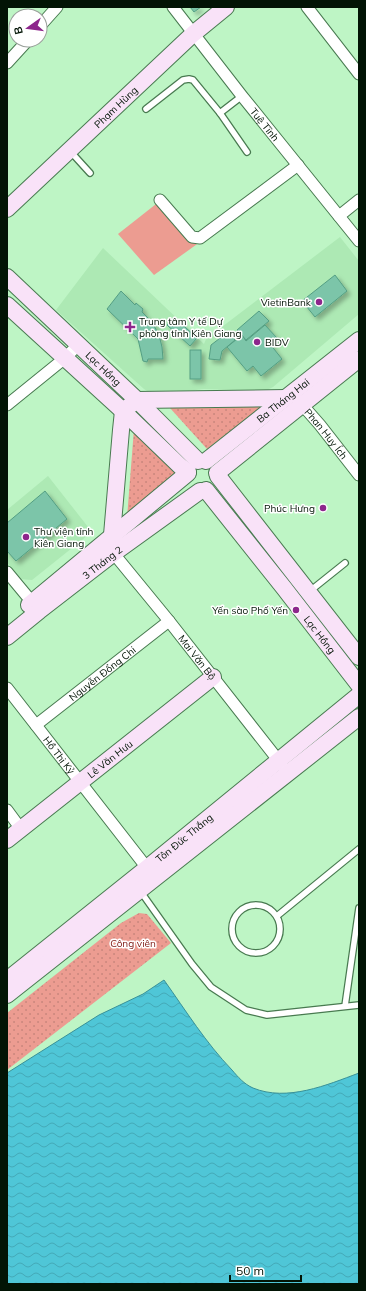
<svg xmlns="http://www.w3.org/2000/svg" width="366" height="1291" viewBox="0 0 366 1291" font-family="Mulish,sans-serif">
<defs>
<pattern id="grass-dots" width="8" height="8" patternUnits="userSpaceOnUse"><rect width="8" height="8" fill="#ec9c91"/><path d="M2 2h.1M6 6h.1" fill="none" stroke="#c9867c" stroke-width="1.8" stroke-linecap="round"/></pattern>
<pattern id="water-waves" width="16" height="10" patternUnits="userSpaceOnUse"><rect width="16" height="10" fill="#4fc6d7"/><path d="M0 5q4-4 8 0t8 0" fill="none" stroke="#43a9b7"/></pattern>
<filter id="shadow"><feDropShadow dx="3.5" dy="3.5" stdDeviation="2" flood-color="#0004"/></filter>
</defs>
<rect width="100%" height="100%" fill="#bef5c5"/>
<g fill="#ade9b4">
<path d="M340,237L359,261V314L273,387L265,391L204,389L153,395L144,389L56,310L103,248L204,344L206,339Z"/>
<path d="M48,476L92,532L32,580L20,579L7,562V510Z"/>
</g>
<g fill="url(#grass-dots)">
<path d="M267,403L207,449L170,408Z"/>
<path d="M134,429L181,474L127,518Z"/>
<path d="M139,913L147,914L171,943L7,1070V1013L121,923Z"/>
</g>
<path fill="#ec9c91" d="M165,197L200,242L154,275L118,234Z"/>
<path fill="url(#water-waves)" stroke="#389198" d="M164,980C186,1011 206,1043 232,1070C238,1077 244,1084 253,1088C287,1102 327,1085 359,1073V1284H7V1073L99,1015L143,994Z"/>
<g fill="#7bc5a9" stroke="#549e83" filter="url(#shadow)">
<path d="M190,7H201L194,12Z"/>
<path d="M335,275L347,291L315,317L302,301Z"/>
<path d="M121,291L135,305L136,303L143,309L142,312L152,322L159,335L162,347L163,359H148L147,362L143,361L138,339L107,309Z"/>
<path d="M259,311L269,321L246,340L237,330Z"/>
<path d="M174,317L197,338L190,346L167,325Z"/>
<path d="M265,325L277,338L270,344L282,359L261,376L253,366L247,371L227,347L242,335L246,341Z"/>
<path d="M228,332L235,340L222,351L220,360L209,359L211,345Z"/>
<rect x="190" y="350" width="11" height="29"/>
<path d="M45,491L67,519L16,561L7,551V523Z"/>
</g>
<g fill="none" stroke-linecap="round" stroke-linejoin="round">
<defs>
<g id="lane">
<path d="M146,109L183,80L189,79L193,80L220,113L247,152"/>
<path d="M220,113L242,96"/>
<path d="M70,151L90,173"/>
<path d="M310,591L345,563"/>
<path d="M141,892L192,964L211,987L246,1010L267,1015L359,1005"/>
<circle cx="256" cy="929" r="24"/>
<path d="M277,916L359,849"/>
<path d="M345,1006L359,908"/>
</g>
<g id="street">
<path id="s1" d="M173,7L242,96L359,241"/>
<path d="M307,7L359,74"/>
<path d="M40,26L57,7"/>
<path d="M7,63L28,40"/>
<path d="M160,200L192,237L200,238L298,165"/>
<path d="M339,216L359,200"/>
<path id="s2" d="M298,400L320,425L359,475"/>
<path d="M7,405L65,358L78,345"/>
<path id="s3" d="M110,549L169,621L282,765"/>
<path d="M7,572L36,607"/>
<path id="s4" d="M7,688L151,873"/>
<path id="s5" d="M36,725L169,621"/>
<path d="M7,810L21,829"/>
</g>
<g id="secondary">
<path id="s6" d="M7,209L193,34L226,7"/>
<path id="s7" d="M7,277L137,400L198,461"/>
<path d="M7,305L123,411L180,466L188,472"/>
<path id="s8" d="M206,461L359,340"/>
<path d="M217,473L359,359"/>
<path d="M218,476L359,657"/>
<path id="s9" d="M206,490L284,588L359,685"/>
<path d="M112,535L121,430L123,411L137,400L286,398"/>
<path d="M29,605L188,473"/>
<path id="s10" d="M7,637L39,611L114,553L200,491"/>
<path id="s11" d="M7,840L213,677"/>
<path id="s12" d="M7,980L147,868L359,695"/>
<path d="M7,995L359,717"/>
</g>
</defs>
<use href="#lane" stroke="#487a50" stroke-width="8"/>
<use href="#street" stroke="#487a50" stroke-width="13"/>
<use href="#secondary" stroke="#487a50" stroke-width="18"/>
<use href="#lane" stroke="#fff" stroke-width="5.5"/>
<use href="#street" stroke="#fff" stroke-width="11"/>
<use href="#secondary" stroke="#f9e2f8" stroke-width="16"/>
</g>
<g fill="#8d268c" stroke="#fff" stroke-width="1.5">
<circle cx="319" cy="302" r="4"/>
<path d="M128 321h4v4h4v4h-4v4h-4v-4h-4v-4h4z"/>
<circle cx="257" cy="342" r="4"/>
<circle cx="323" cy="508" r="4"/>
<circle cx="26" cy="537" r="4"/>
<circle cx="296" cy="610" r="4"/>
</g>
<g text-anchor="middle" stroke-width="3" stroke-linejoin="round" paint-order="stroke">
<g font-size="10" fill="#021405" stroke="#fff">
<text dy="4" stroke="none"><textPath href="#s6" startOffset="149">Phạm Hùng</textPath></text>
<text dy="4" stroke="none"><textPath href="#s1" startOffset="149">Tuệ Tĩnh</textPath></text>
<text dy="4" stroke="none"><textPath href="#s7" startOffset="133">Lạc Hồng</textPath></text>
<text dy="4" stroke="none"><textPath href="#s8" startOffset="98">Ba Tháng Hai</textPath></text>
<text dy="4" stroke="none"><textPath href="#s2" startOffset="44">Phan Huy Ích</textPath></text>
<text dy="4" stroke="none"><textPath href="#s10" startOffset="121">3 Tháng 2</textPath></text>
<text dy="4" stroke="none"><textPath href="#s9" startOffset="184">Lạc Hồng</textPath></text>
<text dy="4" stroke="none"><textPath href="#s3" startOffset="139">Mai Văn Bộ</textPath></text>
<text dy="4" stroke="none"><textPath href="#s5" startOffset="84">Nguyễn Đổng Chi</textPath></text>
<text dy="4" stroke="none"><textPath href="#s4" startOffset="85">Hồ Thị Kỷ</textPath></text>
<text dy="4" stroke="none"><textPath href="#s11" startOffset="131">Lê Văn Hưu</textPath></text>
<text dy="4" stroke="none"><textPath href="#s12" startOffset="227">Tôn Đức Thắng</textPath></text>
</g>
<g font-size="10" fill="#021405" stroke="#fff" text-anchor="end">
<text x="311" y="306">VietinBank</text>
<text x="139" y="325" text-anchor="start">Trung tâm Y tế Dự<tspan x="139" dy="12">phòng tỉnh Kiên Giang</tspan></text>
<text x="265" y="346" text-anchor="start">BIDV</text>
<text x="315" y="512">Phúc Hưng</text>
<text x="34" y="535" text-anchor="start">Thư viện tỉnh<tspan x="34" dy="12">Kiên Giang</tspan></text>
<text x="288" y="614">Yến sào Phố Yến</text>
</g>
<g font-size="10" fill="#7d1712" stroke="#fff">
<text x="133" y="947">Công viên</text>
</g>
</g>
<rect width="366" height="1291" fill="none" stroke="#021405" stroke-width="16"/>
<g transform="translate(28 28) rotate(256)"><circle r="19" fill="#ffffff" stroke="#9aa19b"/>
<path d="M0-3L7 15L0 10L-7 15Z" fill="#8d268c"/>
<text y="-6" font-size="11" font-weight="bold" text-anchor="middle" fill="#021405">B</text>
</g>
<path d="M230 1275v6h71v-6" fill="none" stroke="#021405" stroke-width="2"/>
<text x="236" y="1275" font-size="12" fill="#021405" stroke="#ffffff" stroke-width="3" paint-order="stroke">50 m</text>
</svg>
